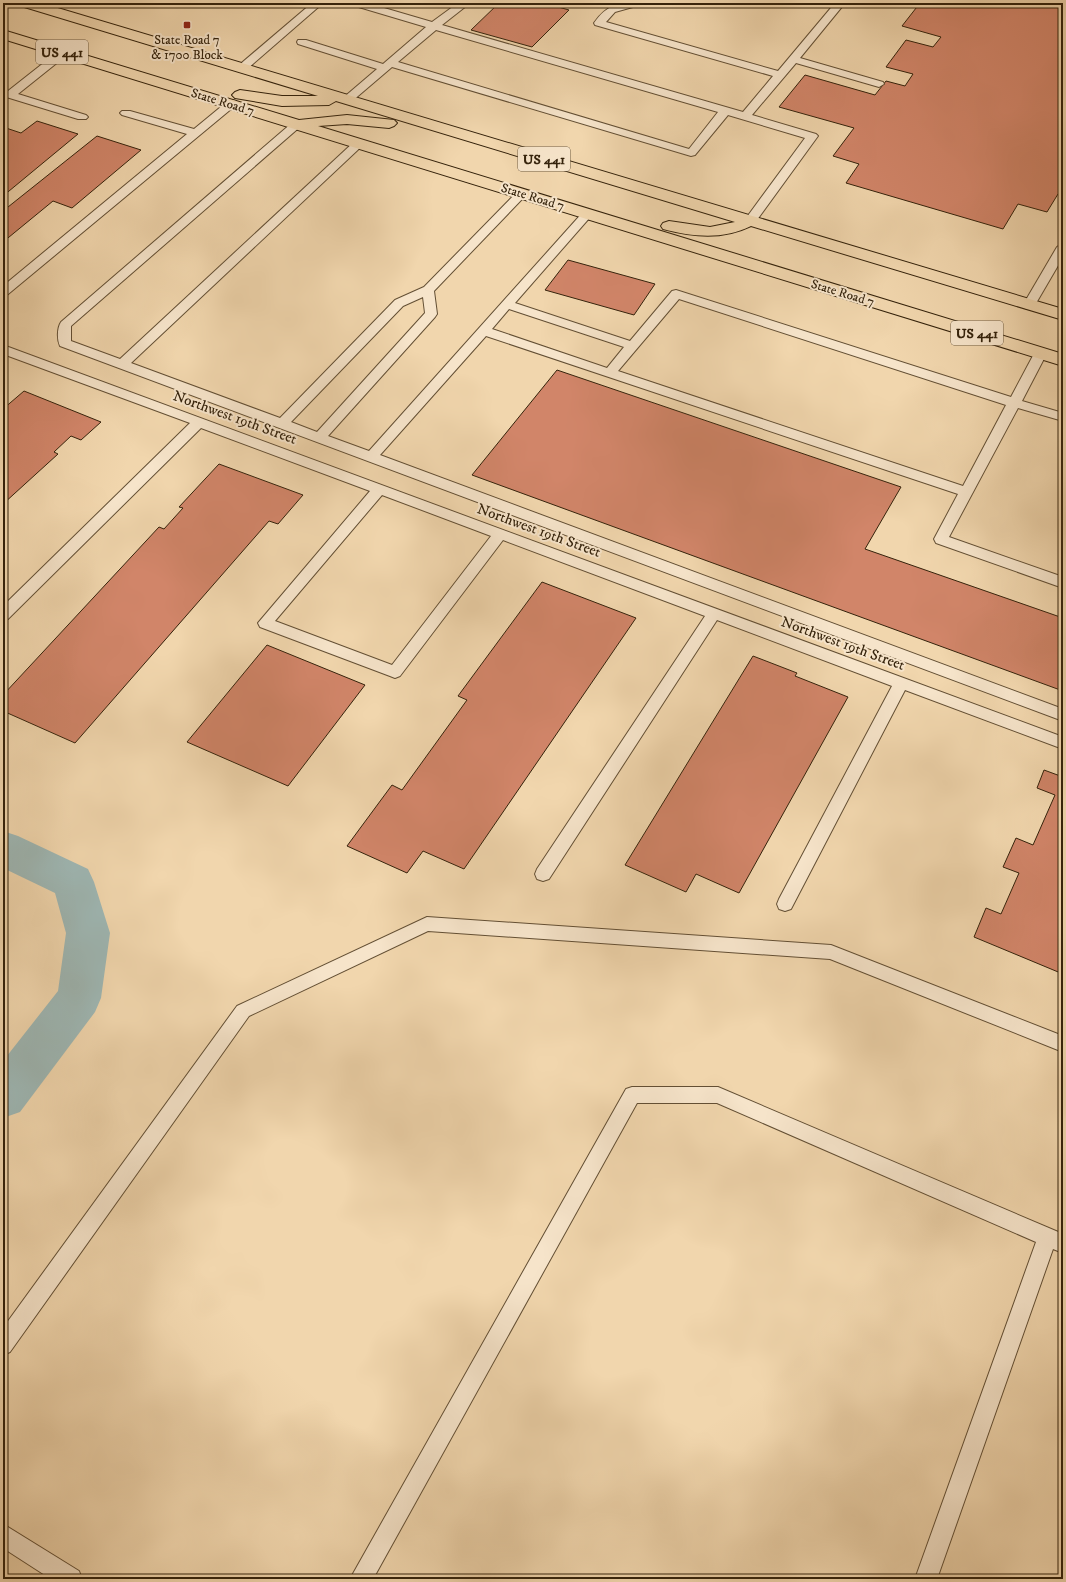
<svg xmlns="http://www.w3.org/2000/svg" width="1066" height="1582" viewBox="0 0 1066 1582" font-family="'IM FELL DW Pica',serif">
<rect width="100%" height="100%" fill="#f1d6ad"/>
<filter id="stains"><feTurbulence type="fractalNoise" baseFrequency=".005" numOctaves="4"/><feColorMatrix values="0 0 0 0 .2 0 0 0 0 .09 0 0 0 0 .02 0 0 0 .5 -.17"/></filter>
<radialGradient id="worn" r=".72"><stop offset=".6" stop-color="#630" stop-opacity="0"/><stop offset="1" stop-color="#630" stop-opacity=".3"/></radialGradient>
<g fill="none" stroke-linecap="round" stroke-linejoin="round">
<path fill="#9eb7b4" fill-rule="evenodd" d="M3,831L18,836L88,869L94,882L110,933L101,998L95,1012L20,1112L3,1118V1061L58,991L66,933L55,893L3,868Z"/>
</g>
<g fill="#d18569" stroke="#34220b">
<path d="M499,3H544L569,10L532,47L471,30Z"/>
<path d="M920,3H945L962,7L966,3H1063V195L1058,194L1047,212L1018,204L1003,229L846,183L859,164L833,156L854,128L779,107L805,75L875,95L886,81L905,86L913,74L886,67L906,40L933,47L941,37L902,26Z"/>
<path d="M37,121L78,134L3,196V127L21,133Z"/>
<path d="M97,136L141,150L72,208L53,201L3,242V211Z"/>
<path d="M568,260L655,284L634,315L545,290Z"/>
<path d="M557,370L901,487L865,549L1063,618V691L472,475Z"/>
<path d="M24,391L101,422L81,440L71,436L54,452L58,454L3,504V409Z"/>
<path d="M219,464L303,495L278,524L269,521L75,743L3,711V695L159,527L164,529L183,508L179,507Z"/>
<path d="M542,582L636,618L464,869L423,851L407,873L347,846L392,785L402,790L467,700L458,696Z"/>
<path d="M267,645L365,685L288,786L187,742Z"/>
<path d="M753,656L797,673L795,676L848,697L739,893L696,874L686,892L625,865Z"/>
<path d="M1044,770L1063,777V974L974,937L986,908L1001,914L1019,873L1003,867L1016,838L1033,845L1055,795L1037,788Z"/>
</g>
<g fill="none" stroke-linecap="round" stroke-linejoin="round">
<defs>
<g id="service">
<path d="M52,3H64L53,12H45L44,10Z"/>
<path d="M312,3H323L246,70H238L237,68L238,66Z"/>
<path d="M351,3H367L432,22L458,3H470L442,25L743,112L773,76L595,25L594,23C607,4 619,3 641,3L640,5L615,12L606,22L778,71L835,3H845L800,58L883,82L884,84L879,87L796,63L752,115L816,134L818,136L754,224L750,225L744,221L805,138L728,115L695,155L691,156L392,67L351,102H343L342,100L343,98L377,69L298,44L297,42L298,40H306L383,64L426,27L352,5ZM436,30L718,112L689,149L398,62Z"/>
<path d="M64,49L68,50L69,52L68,54L18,94L86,115L88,117L86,119H78L3,96V90L8,91L60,50Z"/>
<path d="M232,100L236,101L237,103L236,105L7,295L3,296V286L187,134L122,115L120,113L122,111H130L194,129L228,101Z"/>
<path d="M297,121L301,122L303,124L301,126L71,326V341L120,359L355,141L359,140L365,143L363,145L131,363L280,418L395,300L424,287L518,191H526L528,193L526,195L434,291L437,314L435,317L328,436L369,451L584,211H592L594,213L592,215L515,303L630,341L672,291L676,290L1011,397L1036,350H1046L1047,353L1022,401L1063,413V421L1018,408L949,537L1063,577V588L936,543L934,539L958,494L486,336L380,455L1063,709V721L60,346C57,340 57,328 61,322L293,122ZM423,297L425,313L317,432L291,422L403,306ZM679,299L1006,405L963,486L618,371ZM509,309L624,347L607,368L492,329Z"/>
<path d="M1063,243V257L1035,305L1029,309L1025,308L1023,305L1057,247Z"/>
<path d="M3,345L1063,737V749L905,690L791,909L785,911L779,909L777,904L779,899L892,686L717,620L549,879L543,881L537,879L535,874L537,869L705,616L503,540L400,676L395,678L390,676L260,627L258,623L370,491L201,428L8,619L3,620V606L190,423L3,354ZM382,495L491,536L392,665L275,621Z"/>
<path d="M427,917L831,945L1063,1036V1052L830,959L428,931L249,1016L10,1352L3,1355V1328L237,1006Z"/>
<path d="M632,1087H718L1063,1234V1253L1053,1249L937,1579H915L1036,1242L717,1103H637L373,1579H350L626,1089Z"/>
<path d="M3,1524L79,1571L82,1579H51L3,1548Z"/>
</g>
<g id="primary">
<path d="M19,3H41L1063,309V320L751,226C722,240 694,237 663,229L661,226L663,223L669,221L710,227L735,222L336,101L329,105L282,106L235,98L232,95L235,92L240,90L282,96H318L21,6Z"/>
<path d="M3,30L299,120L347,115L394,120L397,123L394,126L389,128L347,124L318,126L1063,354V366L3,39Z"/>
</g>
</defs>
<use href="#service" stroke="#634f34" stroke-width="2"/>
<use href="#primary" stroke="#34220b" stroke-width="2"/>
<use href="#service" fill="#f6e4ca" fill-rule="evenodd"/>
<use href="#primary" fill="#f1d6ad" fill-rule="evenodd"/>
</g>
<rect fill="#8f2418" stroke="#f6e4ca" stroke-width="1.5" x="183" y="21" width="8" height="8" rx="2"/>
<g text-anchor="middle" stroke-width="4" stroke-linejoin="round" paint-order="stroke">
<g font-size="13" fill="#34220b" stroke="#f6e4ca">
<text x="187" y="44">State Road 7<tspan x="187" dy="15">&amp; 1700 Block</tspan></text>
</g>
<g font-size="13" fill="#34220b" stroke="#f6e4ca">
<text transform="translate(223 101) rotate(17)" y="5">State Road 7</text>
<text transform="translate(533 196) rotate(17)" y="5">State Road 7</text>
<text transform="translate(843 292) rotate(17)" y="5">State Road 7</text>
</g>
<g fill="#f6e4ca" stroke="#6e5c44" stroke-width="1">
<rect x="36" y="40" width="52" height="24" rx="3"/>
<rect x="518" y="147" width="52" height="24" rx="3"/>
<rect x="951" y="321" width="52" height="24" rx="3"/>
</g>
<g font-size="14" font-weight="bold" fill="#34220b">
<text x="62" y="57">US 441</text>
<text x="544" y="164">US 441</text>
<text x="977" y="338">US 441</text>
</g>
<g font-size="15" fill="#34220b" stroke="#f6e4ca">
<text transform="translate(235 417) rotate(20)" y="5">Northwest 19th Street</text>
<text transform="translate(539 530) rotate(20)" y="5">Northwest 19th Street</text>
<text transform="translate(843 643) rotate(20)" y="5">Northwest 19th Street</text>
</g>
</g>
<rect width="1066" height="1582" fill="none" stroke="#f1d6ad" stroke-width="16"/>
<rect x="4" y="4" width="1058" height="1574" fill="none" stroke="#34220b" stroke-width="2"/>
<rect x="8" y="8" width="1050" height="1566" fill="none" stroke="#34220b"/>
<rect width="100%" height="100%" filter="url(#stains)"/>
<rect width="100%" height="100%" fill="url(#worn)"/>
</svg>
